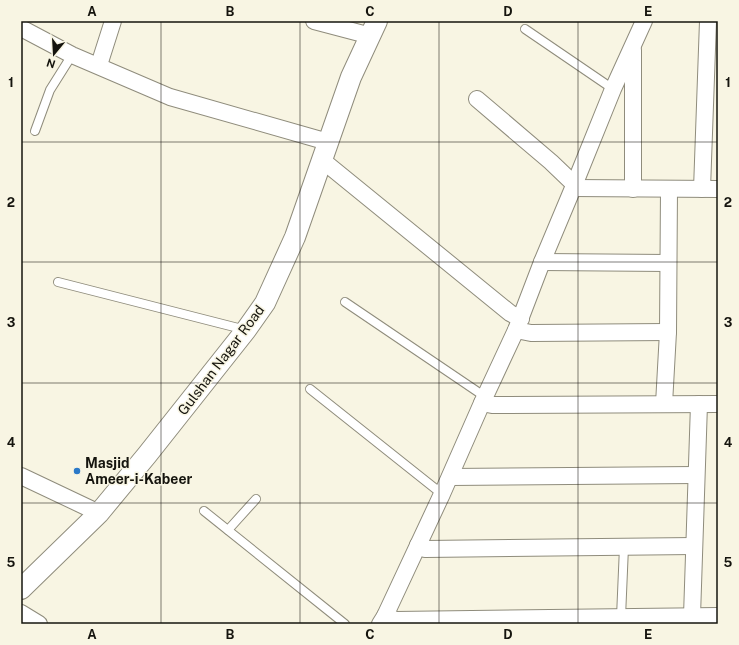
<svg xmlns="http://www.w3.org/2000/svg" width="739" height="645" viewBox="0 0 739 645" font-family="'Public Sans',sans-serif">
<rect width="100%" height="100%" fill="#f8f5e3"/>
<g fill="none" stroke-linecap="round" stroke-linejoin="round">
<defs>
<g id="service">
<path d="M525,29L613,89"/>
<path d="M35,131L50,90L72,55"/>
<path d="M58,282L246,330"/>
<path d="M345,302L478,392L485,396"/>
<path d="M310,389L442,494"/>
<path d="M204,511L345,624"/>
<path d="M228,530L256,499"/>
<path d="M621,617L624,547"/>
</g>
<g id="minor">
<path d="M314,21L371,36"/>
<path d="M21,28L72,55L170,97L328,142"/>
<path d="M99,65L113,21"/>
<path d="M477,99L551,162L575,185"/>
<path d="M322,160L510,313L521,319"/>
<path d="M573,188L718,189"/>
<path d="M633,189V50"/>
<path d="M702,189L708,21"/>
<path d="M542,262L668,263"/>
<path d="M516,330L531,333L668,332"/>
<path d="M482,403L492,405L718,404"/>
<path d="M664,404L668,332L669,189"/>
<path d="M21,476L99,513"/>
<path d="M450,477L696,475"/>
<path d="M418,545L425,549L694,546"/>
<path d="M21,613L39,624"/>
<path d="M385,616L396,620L718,616"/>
<path d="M692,616L699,404"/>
<path d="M380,624L385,616L442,494L482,403L516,330L542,262L573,188L613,89L644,21"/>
</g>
<path id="tertiary" d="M21,589L99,513L147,455L246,330L265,303L295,237L351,77L377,21"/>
</defs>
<use href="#service" stroke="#8f8c7c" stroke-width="10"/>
<use href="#minor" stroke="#8f8c7c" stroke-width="18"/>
<use href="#tertiary" stroke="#8f8c7c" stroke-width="22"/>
<use href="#service" stroke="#fff" stroke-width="8"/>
<use href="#minor" stroke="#fff" stroke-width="16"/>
<use href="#tertiary" stroke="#fff" stroke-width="20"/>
</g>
<path fill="none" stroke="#15140e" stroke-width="1" stroke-opacity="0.55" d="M161,21V624M300,21V624M439,21V624M578,21V624M21,142H718M21,262H718M21,383H718M21,503H718"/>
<circle fill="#2b79c8" stroke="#f8f5e3" stroke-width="1.5" cx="77" cy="471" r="4"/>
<g text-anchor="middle" stroke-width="3" stroke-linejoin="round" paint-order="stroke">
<g font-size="14" fill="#15140e" stroke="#f8f5e3">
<text transform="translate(221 360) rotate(-53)" y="5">Gulshan Nagar Road</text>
</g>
<g font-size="14" font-weight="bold" fill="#15140e" stroke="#f8f5e3" text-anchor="start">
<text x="85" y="468">Masjid<tspan x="85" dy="16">Ameer-i-Kabeer</tspan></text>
</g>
</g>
<rect width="739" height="645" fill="none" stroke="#f8f5e3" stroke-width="44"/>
<g transform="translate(54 54) rotate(198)" stroke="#f8f5e3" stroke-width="3" paint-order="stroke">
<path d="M0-3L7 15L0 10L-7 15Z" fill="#15140e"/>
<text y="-6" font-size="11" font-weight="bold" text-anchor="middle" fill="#15140e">N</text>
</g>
<rect x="22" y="22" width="695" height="601" fill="none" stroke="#15140e" stroke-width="1.5"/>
<g font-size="13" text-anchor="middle" font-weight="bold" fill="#15140e">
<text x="92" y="16">A</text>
<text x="230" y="16">B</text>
<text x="370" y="16">C</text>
<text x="508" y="16">D</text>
<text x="648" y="16">E</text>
<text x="11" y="87">1</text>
<text x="728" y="87">1</text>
<text x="11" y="207">2</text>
<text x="728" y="207">2</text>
<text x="11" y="327">3</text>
<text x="728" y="327">3</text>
<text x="11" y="447">4</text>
<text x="728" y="447">4</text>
<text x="11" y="567">5</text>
<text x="728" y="567">5</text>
<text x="92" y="639">A</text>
<text x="230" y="639">B</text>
<text x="370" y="639">C</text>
<text x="508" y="639">D</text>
<text x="648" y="639">E</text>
</g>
</svg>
